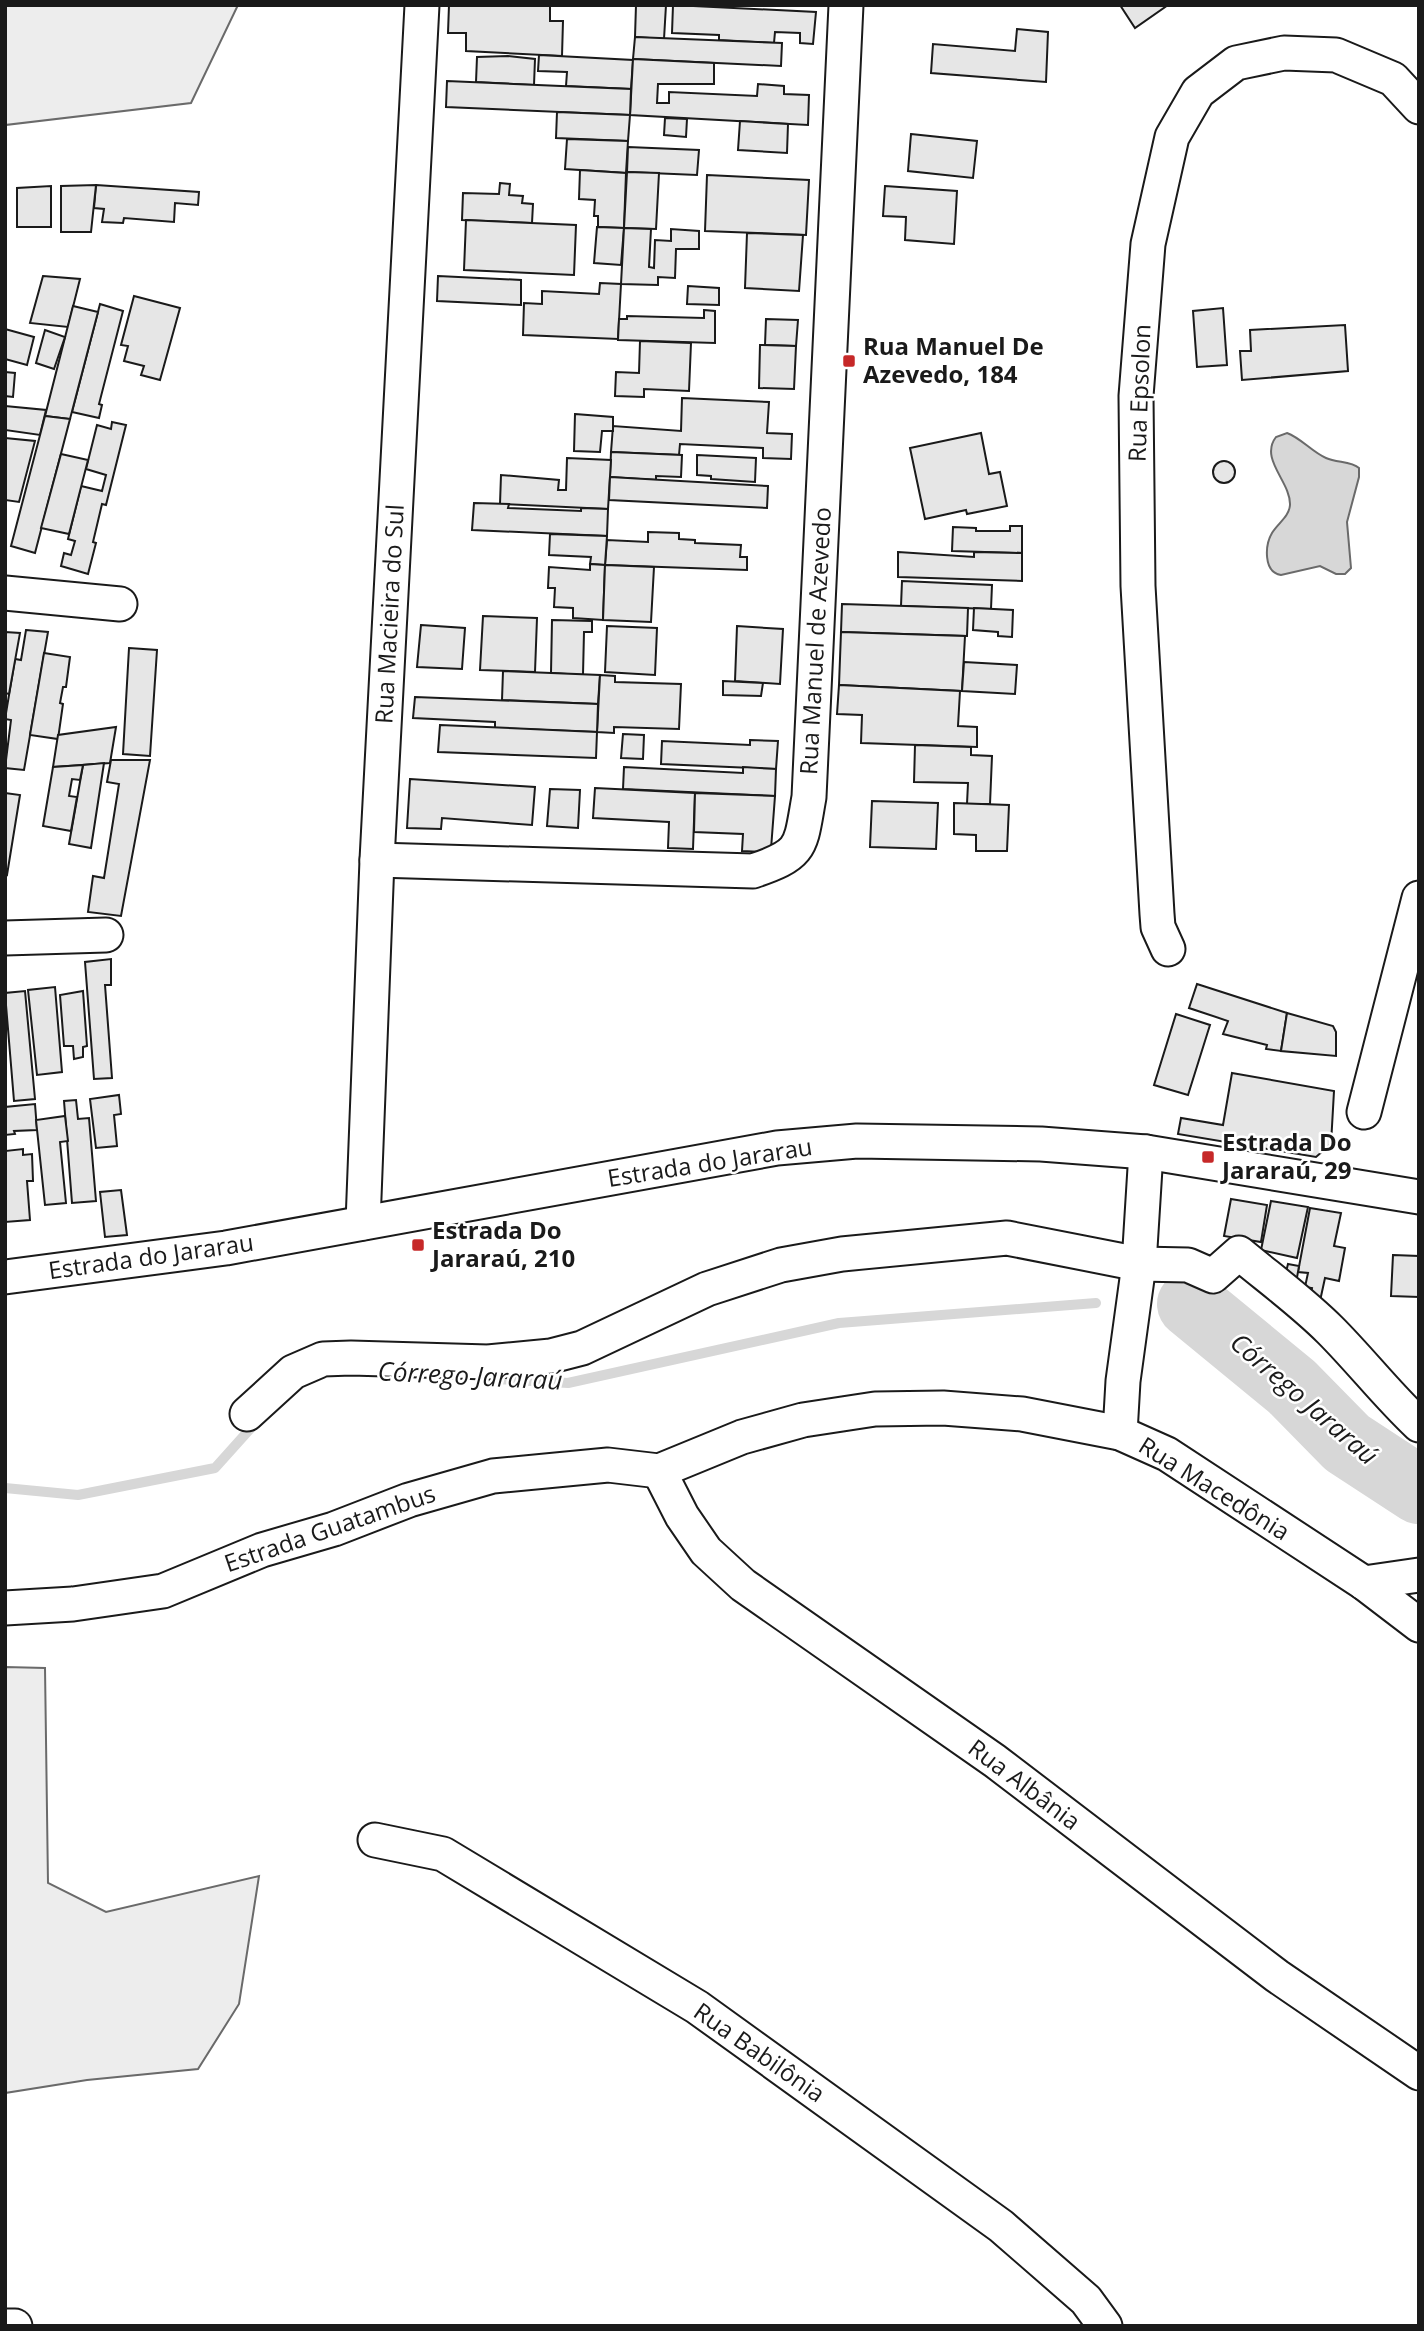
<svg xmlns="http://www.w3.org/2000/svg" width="1424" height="2331" viewBox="0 0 1424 2331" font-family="'Open Sans',sans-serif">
<rect width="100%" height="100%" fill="#fff"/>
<g fill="#ededed" stroke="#6a6a6a" stroke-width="2">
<path d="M5,5H238L191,103L5,125Z"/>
<path d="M5,1667L45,1668L48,1883L106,1912L259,1876L239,2004L198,2069L87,2080L5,2093Z"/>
</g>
<path fill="#d7d7d7" stroke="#6a6a6a" stroke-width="2" d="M1287,433C1301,438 1312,452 1326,458C1337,463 1351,461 1359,468V477L1347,522L1351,568L1345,574H1336L1320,566L1281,575C1263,572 1265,545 1272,533C1278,523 1289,517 1290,505C1291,482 1259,459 1276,437Z"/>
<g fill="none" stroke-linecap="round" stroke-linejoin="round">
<g stroke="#d7d7d7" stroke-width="10">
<path d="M479,1378L568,1383L839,1323L1096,1303"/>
<path d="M5,1488L78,1495L215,1468L258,1420"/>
</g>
<path stroke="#d7d7d7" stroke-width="68" d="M1191,1304L1292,1387L1347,1443L1419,1490"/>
</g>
<g fill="#e6e6e6" stroke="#1a1a1a" stroke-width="2">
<path d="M449,5H550V21H563L562,56L466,51V33H448Z"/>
<path d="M636,5H666L664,39L635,37Z"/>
<path d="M673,5L816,12L813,44L800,43V33L775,32L774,43L719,40V35L672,33Z"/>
<path d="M1120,5H1168L1135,28Z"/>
<path d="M1017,29L1048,32L1046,82L931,73L933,44L1015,51Z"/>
<path d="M635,37L782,43L781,66L633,59Z"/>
<path d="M539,55L633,60L631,89L566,86L567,72L538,71Z"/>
<path d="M508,56L535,59L534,85L476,82L477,57Z"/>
<path d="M633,59L714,63V84H658L657,103H669V92L757,96L758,84L784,86V94L809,95L808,125L630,115Z"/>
<path d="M447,81L631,89L630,115L446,107Z"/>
<path d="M557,112L630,115L628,141L556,138Z"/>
<path d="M665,118L687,119L686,137L664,135Z"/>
<path d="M740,121L788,124L787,153L738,150Z"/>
<path d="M911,134L977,141L973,178L908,171Z"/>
<path d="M567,139L628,141L626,173L565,169Z"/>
<path d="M628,147L699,150L697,175L627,172Z"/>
<path d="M580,170L626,173L624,228L598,227V216H594L595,200L579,199Z"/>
<path d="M627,172L659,173L656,229L624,228Z"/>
<path d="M707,175L809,180L806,235L705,231Z"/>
<path d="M500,183L510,184L509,195L523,196L522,203L533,204L532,223L462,220L463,193L499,194Z"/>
<path d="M96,185L199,192L198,205L175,203L174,222L124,218L123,223L102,222L104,209L94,208Z"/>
<path d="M96,185L91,232H61V186Z"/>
<path d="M51,186V227H17V188Z"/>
<path d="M885,186L957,191L954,244L905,240L906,217L883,216Z"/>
<path d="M466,220L576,225L574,275L464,270Z"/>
<path d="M597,227L624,228L621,265L594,263Z"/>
<path d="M624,228L651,229L649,267L654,268L655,240L671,241V229L699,231V249H676L675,278L658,277V285L621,284Z"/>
<path d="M747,233L803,235L799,291L745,288Z"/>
<path d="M43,276L80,279L68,327L30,323Z"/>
<path d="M438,276L521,280V305L437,301Z"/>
<path d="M600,283L621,284L618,339L523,335L524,303L542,304V291L599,294Z"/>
<path d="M688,286L719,288V305L687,304Z"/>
<path d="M134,296L180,308L160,380L141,375L144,366L124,361L128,346L121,345Z"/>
<path d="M100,304L123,311L99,404L102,405L99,418L72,412Z"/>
<path d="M73,306L98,312L70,419L45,416Z"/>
<path d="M1223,308L1227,365L1197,367L1193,311Z"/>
<path d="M704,310L715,311V343L618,340L619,319H627V316L704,318Z"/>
<path d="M766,319L798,320L796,346L765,345Z"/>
<path d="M1345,325L1348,371L1242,380L1240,351H1251L1250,330Z"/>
<path d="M5,329L34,337L27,365L5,359Z"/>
<path d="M45,330L65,337L54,369L36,363Z"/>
<path d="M640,341L691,343L689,391L644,389V397L615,396L616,372L639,373Z"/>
<path d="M760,345L796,346L794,389L759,388Z"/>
<path d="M5,372L15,373L13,397L5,396Z"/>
<path d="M682,398L769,402L767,433L792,434L791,459L763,458V448L680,444L679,455L611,452L613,426L681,431Z"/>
<path d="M5,406L46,410L40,435L5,430Z"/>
<path d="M575,414L613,417V431H602L600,452L574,451Z"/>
<path d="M45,416L70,419L35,553L11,546Z"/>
<path d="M112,422L126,425L106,505L102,504L93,542L96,543L88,574L61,566L64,553L71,555L75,541L68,539L81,486L102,491L106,475L86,469L97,425L111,429Z"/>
<path d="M981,433L989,474L1000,472L1007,506L967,514L966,510L925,519L910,448Z"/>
<path d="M5,438L35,441L19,502L5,500Z"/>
<path d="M611,452L682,455L681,477L656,476V480L610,477Z"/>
<path d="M61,454L88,460L69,534L41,528Z"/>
<path d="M697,455L756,458L755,482L711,479V476L697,475Z"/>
<path d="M567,458L611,460L608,509L500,504L501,475L559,480L558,490H566Z"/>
<circle cx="1224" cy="472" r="11"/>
<path d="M610,477L768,486L767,508L609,500Z"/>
<path d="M474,503L509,504L508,508L581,511V508L608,509L607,536L472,530Z"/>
<path d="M1010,526H1022V553L952,551L953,527L976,528V531H1010Z"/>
<path d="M648,532L679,533V539L695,540V543L741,545L740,557H747V570L605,565L607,540L648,542Z"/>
<path d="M550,534L607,536L605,565L590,564L591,557L549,555Z"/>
<path d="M898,552L974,557V552L1022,553V581L898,577Z"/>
<path d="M590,564L605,565L603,620L573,618V608L554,607L555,588H548L549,567L590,570Z"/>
<path d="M605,565L654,567L651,622L603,620Z"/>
<path d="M902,581L992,585L991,609L901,606Z"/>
<path d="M842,604L968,608L967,636L841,632Z"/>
<path d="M974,608L1013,610L1012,637L998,636V632L973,630Z"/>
<path d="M483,616L537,618L535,672L480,670Z"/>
<path d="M552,620L592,621V632H584L583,675L551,673Z"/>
<path d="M421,625L465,628L462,669L417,667Z"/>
<path d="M607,626L657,628L655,675L605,672Z"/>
<path d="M737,626L783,629L780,684L735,681Z"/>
<path d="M26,630L48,632L24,770L5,768L11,720L5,719L15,659L21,660Z"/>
<path d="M5,632L20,633L9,694L5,693Z"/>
<path d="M841,632L965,636L962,691L839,685Z"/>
<path d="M129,648L157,650L150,756L123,754Z"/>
<path d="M44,653L70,657L66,687H63L60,703L63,704L58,739L30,735Z"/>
<path d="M964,662L1017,665L1015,694L962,691Z"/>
<path d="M503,671L600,675L598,704L502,700Z"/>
<path d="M600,675L615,676V682L681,684L679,729L614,727V733L597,732Z"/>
<path d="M723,681L763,683L761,696L723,695Z"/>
<path d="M839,685L960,691L958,726L977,727V747L861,743L862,715L837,714Z"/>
<path d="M415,697L598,704L597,732L495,728V722L413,718Z"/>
<path d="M440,725L597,732L596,758L438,752Z"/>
<path d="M116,727L110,763L53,767L58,735Z"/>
<path d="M623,734L644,735L643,759L621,758Z"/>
<path d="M750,740L778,741L776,769L661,764L662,741L750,745Z"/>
<path d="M915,745L971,747V755L992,756L990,804H967L968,783L914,782Z"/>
<path d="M111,760H150L121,916L88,912L93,876L104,878L119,784L107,782Z"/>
<path d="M104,763L91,848L69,844L83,765Z"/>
<path d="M83,765L80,780L72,779L69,796L77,797L71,831L43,826L53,767Z"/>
<path d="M624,767L743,773V767L776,769L775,796L623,789Z"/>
<path d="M410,779L535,787L532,825L442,818L441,829L407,828Z"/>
<path d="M595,788L695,793L693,849L668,848L669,822L593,818Z"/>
<path d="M550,789L580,790L578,828L547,826Z"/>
<path d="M5,793L20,795L7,875L5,874Z"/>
<path d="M695,793L775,796L771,849L763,852L742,851L743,834L694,832Z"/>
<path d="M872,801L938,803L936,849L870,847Z"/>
<path d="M954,803L1009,805L1007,851H976V835L954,834Z"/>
<path d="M111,959V985H105L112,1078L94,1079L85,962Z"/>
<path d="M1197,984L1287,1013L1281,1051L1266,1049L1267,1045L1223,1034L1228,1021L1189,1008Z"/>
<path d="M55,987L62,1072L37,1075L28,990Z"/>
<path d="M25,991L35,1099L14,1101L5,993Z"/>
<path d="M83,991L87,1046L83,1047V1057L74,1059L73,1046H64L60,995Z"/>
<path d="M1287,1013L1333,1026L1336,1032V1056L1281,1051Z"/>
<path d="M1176,1014L1210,1025L1188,1095L1154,1085Z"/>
<path d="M1232,1073L1334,1091L1331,1144L1316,1157L1178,1134L1181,1118L1223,1125Z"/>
<path d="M119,1095L121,1114L114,1115L117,1146L96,1148L90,1099Z"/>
<path d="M76,1100L78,1119L89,1118L96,1201L72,1203L64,1101Z"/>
<path d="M35,1104L37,1130L14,1131L15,1134L5,1135V1107Z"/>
<path d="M65,1116L68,1141L60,1142L66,1203L45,1205L36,1120Z"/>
<path d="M5,1141L6,1151L23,1149V1155L32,1154L33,1181H27L30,1220L5,1222Z"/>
<path d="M121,1190L127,1235L105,1237L100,1192Z"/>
<path d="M1231,1199L1267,1205L1261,1242L1224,1236Z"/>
<path d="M1271,1201L1308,1207L1297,1258L1261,1250Z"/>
<path d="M1310,1208L1341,1213L1334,1246L1345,1248L1339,1281L1325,1278L1320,1301L1310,1299L1312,1288L1305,1287L1308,1273L1298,1272Z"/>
<path d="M1393,1255L1419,1256V1297L1391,1296Z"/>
<path d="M1288,1264L1299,1266L1295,1289L1284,1280Z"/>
</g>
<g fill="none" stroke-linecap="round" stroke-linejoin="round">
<defs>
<g id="minor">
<path d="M5,593L120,604"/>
<path d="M377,860L753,871C804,854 800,847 809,797L846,5"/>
<path d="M5,938L106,935"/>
<path d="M1168,949L1158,927L1157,914L1138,586L1136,396L1148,244L1172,137L1198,92L1236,63L1284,53L1336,55L1393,79L1419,107"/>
<path d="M1364,1112L1419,898"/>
<path d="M363,1223L377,860L422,5"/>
<path d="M5,1277L226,1248L777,1148L857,1141L1041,1144L1146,1152L1419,1197"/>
<path d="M247,1414L293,1372L323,1359L351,1358L488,1362L551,1356L582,1348L707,1289L781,1265L842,1254L1007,1238L1139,1264L1188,1265L1213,1276L1239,1253C1269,1278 1302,1302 1330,1330C1361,1361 1387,1395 1419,1425"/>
<path d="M1120,1433L1123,1381L1139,1264L1146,1152"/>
<path d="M659,1471L682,1516L706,1551L743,1585L995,1761L1277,1976L1419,2073"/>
<path d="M1364,1583L1419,1575"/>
<path d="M5,1608L73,1604L163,1591L262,1550L334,1529L409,1500L493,1476L608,1465L659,1471L742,1437L803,1420L875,1409L943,1408L1022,1414L1120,1433L1167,1454L1364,1583L1419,1625"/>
<path d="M375,1840L443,1854L697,2007L1001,2226L1086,2300L1105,2326"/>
<path d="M5,2326H15"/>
</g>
</defs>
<use href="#minor" stroke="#1a1a1a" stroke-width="37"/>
<use href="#minor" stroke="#fff" stroke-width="33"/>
</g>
<g fill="#c62828" stroke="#fff" stroke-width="2.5">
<rect x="842" y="354" width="14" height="14" rx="3.5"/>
<rect x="1201" y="1150" width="14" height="14" rx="3.5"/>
<rect x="411" y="1238" width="14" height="14" rx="3.5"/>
</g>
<g text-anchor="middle" stroke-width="5" stroke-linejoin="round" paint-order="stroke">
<g font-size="24" font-weight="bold" fill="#1a1a1a" stroke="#fff" text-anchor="start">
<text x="863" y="355">Rua Manuel De<tspan x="863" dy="28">Azevedo, 184</tspan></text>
<text x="1222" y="1151">Estrada Do<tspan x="1222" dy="28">Jararaú, 29</tspan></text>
<text x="432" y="1239">Estrada Do<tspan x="432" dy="28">Jararaú, 210</tspan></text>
</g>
<g font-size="24" fill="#1a1a1a" stroke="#fff">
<text transform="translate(1140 393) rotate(-88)" y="8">Rua Epsolon</text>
<text transform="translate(390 614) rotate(-87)" y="8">Rua Macieira do Sul</text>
<text transform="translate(816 641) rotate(-87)" y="8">Rua Manuel de Azevedo</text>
<text transform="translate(710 1163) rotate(-9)" y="8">Estrada do Jararau</text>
<text transform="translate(151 1257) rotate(-8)" y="8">Estrada do Jararau</text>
<text transform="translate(1214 1489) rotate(32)" y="8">Rua Macedônia</text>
<text transform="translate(330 1529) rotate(-19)" y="8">Estrada Guatambus</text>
<text transform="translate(1024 1785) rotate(37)" y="8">Rua Albânia</text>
<text transform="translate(759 2053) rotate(35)" y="8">Rua Babilônia</text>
</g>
<g font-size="26" font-style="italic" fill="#1a1a1a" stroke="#fff">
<text transform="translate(470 1376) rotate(3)" y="9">Córrego Jararaú</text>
<text transform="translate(1304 1399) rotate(41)" y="9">Córrego Jararaú</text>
</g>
</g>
<rect width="1424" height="2331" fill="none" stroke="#1a1a1a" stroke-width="14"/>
</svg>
